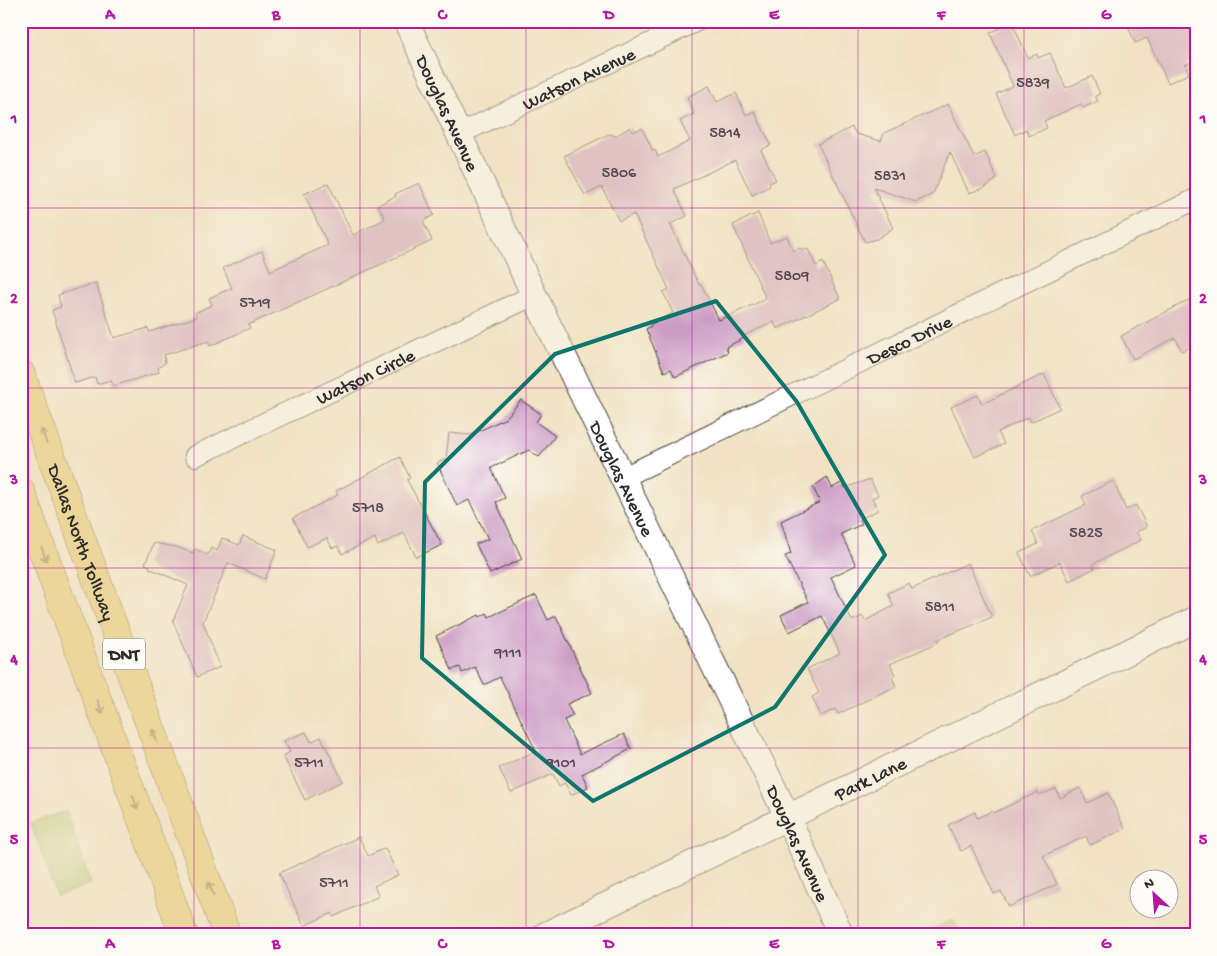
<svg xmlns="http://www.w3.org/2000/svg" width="1217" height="956" viewBox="0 0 1217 956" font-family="'Gochi Hand',sans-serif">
<rect width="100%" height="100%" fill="#fdfcf7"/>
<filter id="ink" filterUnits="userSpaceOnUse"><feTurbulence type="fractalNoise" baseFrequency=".02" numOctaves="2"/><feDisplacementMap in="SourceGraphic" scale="10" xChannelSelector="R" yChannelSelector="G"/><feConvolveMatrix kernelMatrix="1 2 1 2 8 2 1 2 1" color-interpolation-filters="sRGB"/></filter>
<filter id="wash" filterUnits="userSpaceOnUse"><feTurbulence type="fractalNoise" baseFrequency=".0096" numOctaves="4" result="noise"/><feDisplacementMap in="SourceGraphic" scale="20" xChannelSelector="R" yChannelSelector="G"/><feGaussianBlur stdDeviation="1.12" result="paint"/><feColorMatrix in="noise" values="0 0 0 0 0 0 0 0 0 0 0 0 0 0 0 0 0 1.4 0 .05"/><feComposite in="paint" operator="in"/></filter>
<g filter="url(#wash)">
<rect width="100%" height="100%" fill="#f0e2c3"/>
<g fill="#acc56b" stroke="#6c784b">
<path d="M66,811L91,884L56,896L31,823Z"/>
<path d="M953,919L961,935H921Z"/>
</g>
<g id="blocks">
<g fill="#cc9bc4">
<path d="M1126,21H1196V60L1185,65L1189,74L1168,83L1147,38L1135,43Z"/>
<path d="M1012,22L1028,58L1037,54L1038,58L1050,53L1066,88L1092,76L1100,94L1095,96L1098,101L1083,108L1081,104L1044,121L1047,128L1029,136L1026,129L1015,135L996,94L1013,86L990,33Z"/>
<path d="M709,86L717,102L736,93L746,115L754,111L771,145L761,150L776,180L769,183L770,186L752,195L735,160L674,189L687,216L670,224L699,285L701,284L719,320L766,299L733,225L758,213L770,243L787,236L793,251L800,248L804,250L808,249L816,266L823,262L840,299L777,329L774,322L743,336L744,338L726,347L728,352L675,377L671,369L664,372L646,329L651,326L650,325L673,313L663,292L669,289L634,214L619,221L602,187L585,195L564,156L609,134L616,136L630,127L633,132L642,128L653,151L655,150L658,157L690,141L680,121L694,114L687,97Z"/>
<path d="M948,104L974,157L985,152L997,179L984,188L969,193L950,152L933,194L916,202L874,188L893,228L877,239L865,242L818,144L852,127L856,134L881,141L884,133Z"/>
<path d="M328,183L353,235L385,219L378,205L396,196L395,194L419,183L434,215L423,221L432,241L248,325L250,328L210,346L208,341L164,355L165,363L158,368L159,372L113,386L111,380L97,384L95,377L75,383L52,310L61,307L58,295L96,283L114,338L148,328L149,332L197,317L195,313L212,305L209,298L232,288L223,268L262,251L270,271L328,245L304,194Z"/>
<path d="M1196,296V344L1182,351L1175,338L1133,359L1121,336Z"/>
<path d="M1044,374L1060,408L1031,422L1029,417L998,432L1004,444L975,457L951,407L978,395L982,404Z"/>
<path d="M521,400L541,414L536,422L555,436L539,457L529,450L491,468L505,498L496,502L522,559L490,574L476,544L488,539L469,500L457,506L437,463L446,459L449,433L471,435L506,418Z"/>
<path d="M400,457L410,478L407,480L442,545L416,557L404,533L378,546L375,538L342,554L338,546L332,548L327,538L307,547L293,518L338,495L336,491Z"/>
<path d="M827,477L832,488L843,482L845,488L870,479L878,495L872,498L878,510L860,519L862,524L841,534L856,565L831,577L852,621L862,616L865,621L894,606L888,593L909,583L912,589L968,563L992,617L937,640L939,642L890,664L895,675L892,677L896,686L838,714L835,709L821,716L812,697L819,693L807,669L840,653L822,616L789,632L781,615L808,602L785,556L791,554L781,521L820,502L813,487Z"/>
<path d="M1113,481L1126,510L1136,505L1147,527L1136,532L1141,540L1093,564L1095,568L1069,581L1060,562L1030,576L1019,553L1038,544L1032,531L1086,505L1082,496Z"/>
<path d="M243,536L277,550L265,579L228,563L203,622L220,667L197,677L173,621L188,585L149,568L150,566L145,564L154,543L176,547L193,553L195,549L208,555L211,548L217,551L222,538L239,545Z"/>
<path d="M536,595L548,620L556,616L592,693L567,704L573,716L564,720L580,754L624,734L631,749L582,774L588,787L571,795L565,783L559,786L553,774L511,793L499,768L536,751L500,677L484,685L475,667L462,673L460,667L452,670L436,636L479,615L480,617L487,613L489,617Z"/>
<path d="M306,732L311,742L321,737L343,781L305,800L283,756L290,752L284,741Z"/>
<path d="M1080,788L1087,803L1108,793L1125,829L1090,845L1086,836L1043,856L1057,884L1009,907L1001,891L994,894L971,846L961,851L948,825L975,812L977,818L992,811L993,813L1038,792L1039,795L1056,789L1060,798Z"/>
<path d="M359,837L368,856L385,848L398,875L374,886L379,896L333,917L332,913L304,926L279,873Z"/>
</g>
</g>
</g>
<g filter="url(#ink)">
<use href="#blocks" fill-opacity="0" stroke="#494642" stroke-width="1"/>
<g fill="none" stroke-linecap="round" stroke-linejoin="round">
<defs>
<g id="minor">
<path id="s1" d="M459,134L697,21"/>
<path id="s2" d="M195,456L534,295"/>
<path id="s3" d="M622,478L1196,199"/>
</g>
<g id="tertiary">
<path id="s4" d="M406,21L534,295L787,816L841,935"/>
<path id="s5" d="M545,935L1196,619"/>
</g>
<g id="motorway">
<path id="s6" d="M21,374L227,935"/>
<path d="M21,492L184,935"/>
</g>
</defs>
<use href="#minor" stroke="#494642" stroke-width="22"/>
<use href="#tertiary" stroke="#494642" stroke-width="27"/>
<use href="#motorway" stroke="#494642" stroke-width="29"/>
<use href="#minor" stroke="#fff" stroke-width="20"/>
<use href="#tertiary" stroke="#fff" stroke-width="25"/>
<use href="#motorway" stroke="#e9c769" stroke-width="28"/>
</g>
<defs><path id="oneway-shaft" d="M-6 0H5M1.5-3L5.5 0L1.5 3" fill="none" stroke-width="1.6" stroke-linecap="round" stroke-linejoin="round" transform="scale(1.25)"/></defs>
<g stroke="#8a794a">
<use href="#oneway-shaft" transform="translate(44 436) rotate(-110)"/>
<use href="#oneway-shaft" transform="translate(44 554) rotate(70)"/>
<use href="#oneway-shaft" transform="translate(100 707) rotate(70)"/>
<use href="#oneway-shaft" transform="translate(155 736) rotate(-110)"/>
<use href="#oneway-shaft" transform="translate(135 802) rotate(70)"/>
<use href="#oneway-shaft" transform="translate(211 889) rotate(-110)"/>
</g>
</g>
<path d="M0 0H1217V956H0ZM716,301L797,402L885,555L775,707L593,801L422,658L425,482L555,354Z" fill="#f0e2c3" fill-opacity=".55" fill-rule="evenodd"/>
<path fill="none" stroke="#0f766e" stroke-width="4" stroke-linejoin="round" d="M716,301L797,402L885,555L775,707L593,801L422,658L425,482L555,354Z"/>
<path fill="none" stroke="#b5179e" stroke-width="1" stroke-opacity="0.55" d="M194,21V935M360,21V935M526,21V935M692,21V935M858,21V935M1024,21V935M21,208H1196M21,388H1196M21,568H1196M21,748H1196"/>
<g text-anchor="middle" stroke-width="4.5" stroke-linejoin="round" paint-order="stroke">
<g font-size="16" fill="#534751">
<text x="1033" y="87">5839</text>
<text x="725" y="137">5814</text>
<text x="619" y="177">5806</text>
<text x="890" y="180">5831</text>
<text x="792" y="280">5809</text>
<text x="255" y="307">5719</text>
<text x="368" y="512">5718</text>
<text x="1086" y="537">5825</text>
<text x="940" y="611">5811</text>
<text x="508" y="657">9111</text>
<text x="309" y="767">5711</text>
<text x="561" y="767">9101</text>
<text x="334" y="887">5711</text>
</g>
<rect fill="#fdfcf7" stroke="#6a6a68" stroke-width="1" x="103" y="638.5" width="42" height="31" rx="4"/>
<g font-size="18" font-weight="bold" fill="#2b2b2b">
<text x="124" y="660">DNT</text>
</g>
<g font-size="19" fill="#2b2b2b" stroke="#fdfcf7">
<text dy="7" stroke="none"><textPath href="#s1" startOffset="132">Watson Avenue</textPath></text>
<text dy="7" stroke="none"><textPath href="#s4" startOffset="101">Douglas Avenue</textPath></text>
<text dy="7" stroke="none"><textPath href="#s3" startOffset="319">Desco Drive</textPath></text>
<text dy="7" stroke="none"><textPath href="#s2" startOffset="188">Watson Circle</textPath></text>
<text dy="7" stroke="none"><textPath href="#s4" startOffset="506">Douglas Avenue</textPath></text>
<text dy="7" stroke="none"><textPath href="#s6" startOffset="179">Dallas North Tollway</textPath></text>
<text dy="7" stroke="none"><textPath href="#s5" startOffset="361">Park Lane</textPath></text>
<text dy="7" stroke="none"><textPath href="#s4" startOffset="911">Douglas Avenue</textPath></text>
</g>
</g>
<rect width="1217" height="956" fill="none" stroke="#fdfcf7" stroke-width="55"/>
<g transform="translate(1154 894) rotate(334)"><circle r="24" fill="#fdfcf7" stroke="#a9a8a5"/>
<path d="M0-4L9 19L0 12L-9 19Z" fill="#b5179e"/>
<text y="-8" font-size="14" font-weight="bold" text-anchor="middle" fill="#2b2b2b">N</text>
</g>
<rect x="28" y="28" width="1162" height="900" fill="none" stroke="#b5179e" stroke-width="2"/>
<g font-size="16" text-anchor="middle" font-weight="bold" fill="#b5179e">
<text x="110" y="19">A</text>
<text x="276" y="19">B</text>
<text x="442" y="19">C</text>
<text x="609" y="19">D</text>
<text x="774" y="19">E</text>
<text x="941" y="19">F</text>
<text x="1106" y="19">G</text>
<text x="14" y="123">1</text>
<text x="1203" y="123">1</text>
<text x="14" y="303">2</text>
<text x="1203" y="303">2</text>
<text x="14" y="484">3</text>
<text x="1203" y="484">3</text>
<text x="14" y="664">4</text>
<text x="1203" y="664">4</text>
<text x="14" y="844">5</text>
<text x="1203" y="844">5</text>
<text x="110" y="948">A</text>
<text x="276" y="948">B</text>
<text x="442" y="948">C</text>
<text x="609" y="948">D</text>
<text x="774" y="948">E</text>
<text x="941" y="948">F</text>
<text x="1106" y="948">G</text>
</g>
</svg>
